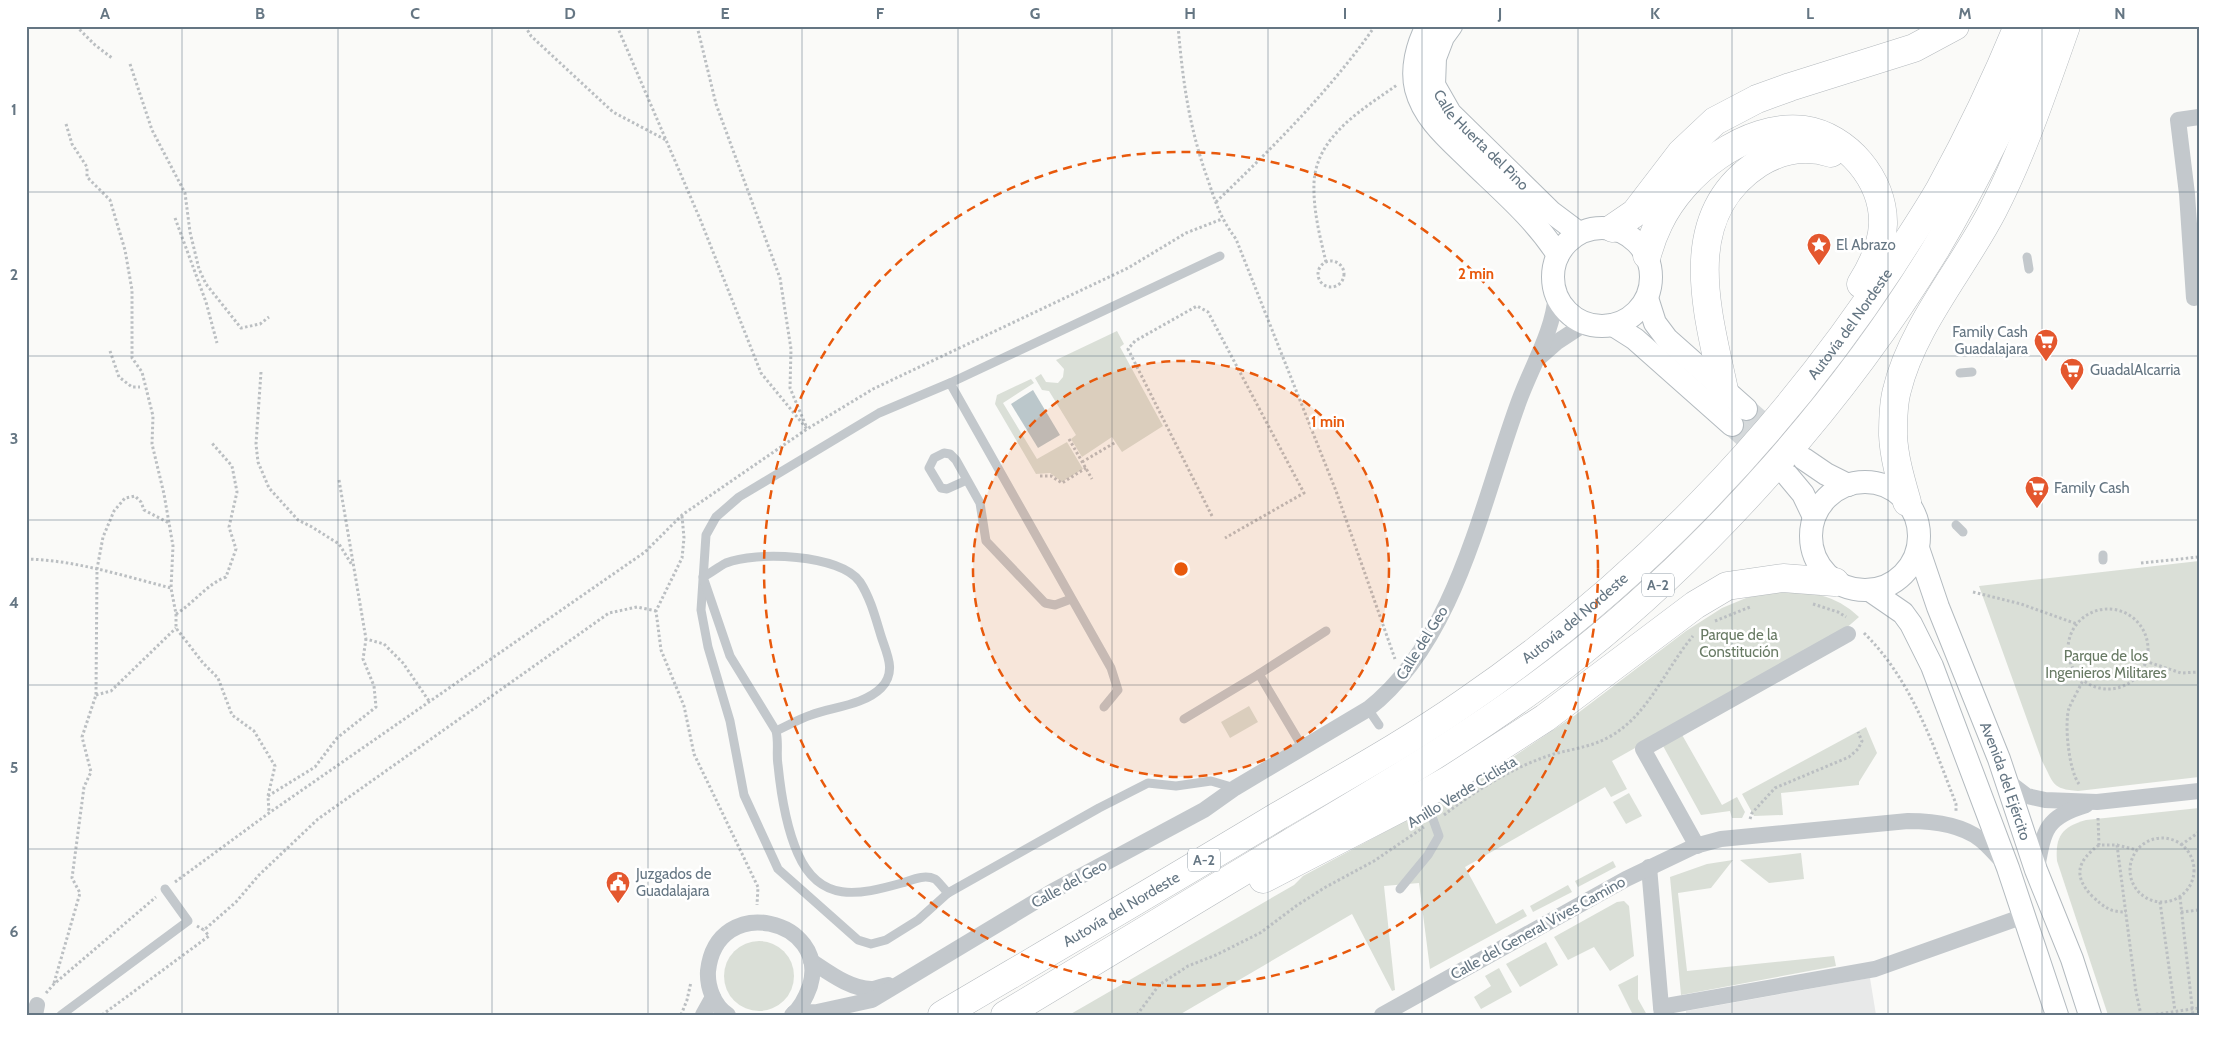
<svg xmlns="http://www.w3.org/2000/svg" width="2225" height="1041" viewBox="0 0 2225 1041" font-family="Cabin,sans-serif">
<rect width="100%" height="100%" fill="#fafaf8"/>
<path fill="#e8e9e9" d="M1870,978L1876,1015H1686V1011Z"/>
<g fill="#dadfd7">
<path d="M1117,331L1124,344L1120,347L1163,426L1122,452L1112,437L1082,457L1071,439L1076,435L1049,391L1042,390L1035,378L1041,374L1046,382L1058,383L1063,377L1064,369L1056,360Z"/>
<path d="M1031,379L1034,383L1003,403L1037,459L1067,442L1083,469L1062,482L1050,473L1036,474L995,404L997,395Z"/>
<path d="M2199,561V777L2078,791C2051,789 2054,783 2042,761L1979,586Z"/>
<path d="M1773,591C1807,591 1834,593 1859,617L1844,630L1612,761L1627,789L1611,797L1605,787L1465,867L1496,924L1523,909L1527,916L1430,969L1419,883L1384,886L1395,990L1392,991L1352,914L1179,1015H1069L1294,885L1303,876L1418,814L1501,765L1574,716L1686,631L1722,608L1746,598Z"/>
<path d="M1249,706L1258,722L1230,738L1221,722Z"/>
<path d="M1866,727L1877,753L1859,782V785L1781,793L1783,815L1754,816L1742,794Z"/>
<path d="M1681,733L1722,805L1737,797L1745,812L1742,818H1732L1730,811L1701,815L1662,744Z"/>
<path d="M1629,793L1642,816L1626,824L1613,802Z"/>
<path d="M2199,808V1015H2108L2057,861C2055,836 2062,827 2086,820Z"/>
<path d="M1801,853L1804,879L1769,883L1740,860Z"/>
<path d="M1733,860L1711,888L1678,893L1687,971L1834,956L1836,966L1681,995L1670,877L1707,864Z"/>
<path d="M1613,861L1616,867L1578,887L1575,881Z"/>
<path d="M1568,885L1572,892L1533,912L1530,906Z"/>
<path d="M1624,901L1629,906L1634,956L1610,971L1594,947L1568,960L1554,937L1617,902Z"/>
<circle cx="759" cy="976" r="35"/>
<path d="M1546,942L1558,965L1520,987L1506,964Z"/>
<path d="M1499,968L1512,992L1481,1009L1474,997L1491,986L1485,976Z"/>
<path d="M1638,975V999L1647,1015H1633L1618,985Z"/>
</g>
<path fill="#bbc7cb" d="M1033,390L1060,435L1038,448L1011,404Z"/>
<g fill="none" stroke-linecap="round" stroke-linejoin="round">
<g stroke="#d5d9db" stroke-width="22" stroke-dasharray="22 11" stroke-linecap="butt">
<path d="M1746,409L1803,458"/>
<path d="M1732,425L1788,476"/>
</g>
<defs>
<g id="secondary">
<path d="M1427,26C1417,45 1411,69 1416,89C1424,120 1451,141 1472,162C1502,191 1535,219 1558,255"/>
<path id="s1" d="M1451,26L1443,37L1435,58L1434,85L1450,113L1551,212L1579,233"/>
<circle cx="1602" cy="277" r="49"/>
<path d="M1647,298L1655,323L1667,339L1746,409"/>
<path d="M1613,325L1635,339L1732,425"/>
<path d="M1804,459L1826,474L1848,485"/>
<path d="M1788,476L1803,494L1814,517"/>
<circle cx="1865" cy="536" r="54"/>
<path id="s2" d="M1918,548L1938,607L1999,759L2036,870L2072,959L2090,1015"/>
<path d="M1871,591L1903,613L1911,624L1932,666L2008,868L2057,1015"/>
</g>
<g id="highway">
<path d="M1613,228L1635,213L1681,153L1715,121L1757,99L1790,87L1914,48L1955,26"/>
<path d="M1647,255C1650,244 1654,233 1659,223C1683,173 1746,123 1804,130C1847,136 1884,180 1883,224C1882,246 1873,265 1861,284"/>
<path d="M1724,390C1708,313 1677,216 1759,163C1782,149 1805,145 1831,153"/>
<path d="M1907,502C1901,481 1894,458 1893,435C1893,421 1893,404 1897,390C1912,327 1963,268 1993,210C2023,152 2044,88 2066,26"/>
<path d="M1263,879L1400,808L1449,780L1545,718L1695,605L1727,586L1783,578L1835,582"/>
<path id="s3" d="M942,1015C1054,949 1167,883 1278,816C1341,779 1405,744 1464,703C1634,587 1780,436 1892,265C1908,240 1925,215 1940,189C1969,136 1995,82 2018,26"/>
<path d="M1005,1015C1101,958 1195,900 1290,843C1389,784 1490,725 1580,653C1715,545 1845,398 1935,250C1978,178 2013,103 2047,26"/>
</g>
</defs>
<use href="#secondary" stroke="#b3babf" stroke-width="24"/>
<use href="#highway" stroke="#b4b9bd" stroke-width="29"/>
<g stroke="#bbbfc2" stroke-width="3" stroke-dasharray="2.5 2.5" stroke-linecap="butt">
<path d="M76,26L95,45L112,58"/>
<path d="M525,26L531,36L613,112L666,140"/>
<path d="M617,26L700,219L761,373L807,429"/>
<path d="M697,26L716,104L780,278L791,349L790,388L806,426"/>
<path d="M1178,26C1183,83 1189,127 1208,180C1216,204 1221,219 1236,239L1336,491L1395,659"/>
<path d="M130,64L152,130L185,193L190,232L199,269L206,284L241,328L260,324L269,317"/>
<path d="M66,124L72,144L87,167V177L110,200L125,250L132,290V358L142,372L153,416L152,444L164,494L173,546L171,588L176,614V628L203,663L218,678L232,715L254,731L275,766L268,796L269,812"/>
<path d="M1216,202C1273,147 1329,92 1375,26"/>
<path d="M175,218L206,302L217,343"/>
<circle cx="1331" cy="274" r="13"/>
<path d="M1326,262C1320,237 1313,210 1314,183C1316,136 1363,109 1397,85"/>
<path d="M110,351L119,377L132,387H140"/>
<path d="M261,372L256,444L258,462L269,488L298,520L312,527L339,544L352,565"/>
<path d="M1069,439L1092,479"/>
<path d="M1082,462L1116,442"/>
<path d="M1040,476H1051L1062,483L1086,468"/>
<path d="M339,480L366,639L384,644L403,663L429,701"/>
<path d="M682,516L684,538L682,558L656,611L661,650L684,706L694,754L758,887L757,905"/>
<path d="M1212,516L1128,349L1135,341L1197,306L1208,312L1304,493L1225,538"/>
<path d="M26,559C75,560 124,576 171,588"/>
<path d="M2141,563L2199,557"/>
<path d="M1973,592L2021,604L2077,624"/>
<path d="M1813,604L1838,612L1846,617"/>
<circle cx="2108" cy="649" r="40"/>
<path d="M176,614C194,603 207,584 226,577L236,549L229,527L237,492L232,466L211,442"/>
<path d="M1715,621L1750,607"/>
<path d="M1864,633C1911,679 1933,744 1956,804V811"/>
<path d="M2145,661L2181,673L2199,672"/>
<path d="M96,695L111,691L176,628"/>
<path d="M2079,784C2069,771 2064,724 2069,708C2073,699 2079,689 2083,680"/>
<path d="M268,796L315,767L337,738L376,707L374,686L363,659L366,639"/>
<path d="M1444,815C1476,790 1515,766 1554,754C1572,749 1591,747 1609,737C1648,716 1665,669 1693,636"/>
<path d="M2098,818L2099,845H2117L2136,992L2141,1015"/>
<path d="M1750,819L1752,813L1775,788L1849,757L1858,749L1862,741L1858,732"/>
<circle cx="2162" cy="870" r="32"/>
<path d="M2099,845C2077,861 2073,876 2092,896C2104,907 2109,912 2126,912"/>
<path d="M2117,845L2137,850"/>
<path d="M2181,845L2199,832"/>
<path d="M175,882L269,813L645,552L682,515L807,429L873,389L1128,268L1186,233L1222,219"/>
<path d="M2180,897L2193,1015"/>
<path d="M2160,902L2175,1011"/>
<path d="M2181,912L2199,910"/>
<path d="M197,926L204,930L236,902L259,875L318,819L609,613L637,607L656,611"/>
<path d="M54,983L80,893L72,878L84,787L91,772L82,737L96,695L97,569L103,537L114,511L125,498L135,496L141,502L144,510L169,523"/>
<path d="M46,993L54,984L156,897"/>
<path d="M102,1015L209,936L204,930"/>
<path d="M681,1015L687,1000L691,982"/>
<path d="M1137,1015L1159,985L1188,966L1216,955L1260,933L1296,906L1324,888L1374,861L1424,827"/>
<path d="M2151,1015L2199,1008"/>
</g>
<g stroke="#c3c8cc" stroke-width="9">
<path d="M2027,257L2029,269"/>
<path d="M1960,373L1972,372"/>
<path d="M950,383L1220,256"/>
<path d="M967,480L947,489L941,488L929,468L934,458L944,453L950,454L956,460L980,503L986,541L1045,603L1055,605L1071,599"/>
<path d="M1956,525L1963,532"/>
<path d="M2103,560V555"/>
<path d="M1259,674L1326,631"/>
<path d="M1104,707L1118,690L1111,668L950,383L879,413L739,497L716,517L706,535L701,610L708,647L730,721L744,795L778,869L858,940L871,944L886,940L918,920L948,893L1099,808L1148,783L1176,786L1211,781L1235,788"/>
<path d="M1368,709L1379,725"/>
<path d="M1184,719L1259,674L1303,748"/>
<path d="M776,731C787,726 799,719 811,715C833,707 864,705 881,688C896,673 888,656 882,639C876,620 871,599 860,582C841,554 755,551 726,563C718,567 711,573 703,577L730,656L776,731C779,743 776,754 778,765C781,795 786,827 798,854C820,904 859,895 902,883C912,880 924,874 935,879C939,882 944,889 948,893"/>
<path d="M1400,889L1428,855L1439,836L1430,811"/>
<path d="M61,1015L188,921L165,889"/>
</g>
<g stroke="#c3c8cc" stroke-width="16">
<path d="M2194,298L2187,194L2178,120L2199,117"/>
<path d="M1540,357L1557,342L1586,323"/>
<path d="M2006,780L2027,796L2045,800L2097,802L2199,791"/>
<path d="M1697,846L1643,749L1848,634"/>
<path d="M1649,867L1661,1007"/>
<path d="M2037,868C2044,829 2046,817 2086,805"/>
<path d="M811,961C828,972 851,990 873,989C878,988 883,986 888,985"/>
<path d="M794,1013L817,1012L872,1000L1053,891L1204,810L1235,788L1368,709C1456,641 1482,501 1519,401C1532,365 1553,333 1556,294"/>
<path d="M35,1015L37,1005"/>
<path d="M703,1015L713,997"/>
<path d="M728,1015C714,1006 707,987 708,971C717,891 830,920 810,986C806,997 801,1008 792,1015"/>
<path d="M1382,1015L1626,879L1695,846L1721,839L1908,821C1931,821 1960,824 1980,839C1988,845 1995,854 2002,861"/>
<path d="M1662,1015L1661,1007L1875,969L2024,916"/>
</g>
<use href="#secondary" stroke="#fff" stroke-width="22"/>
<use href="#highway" stroke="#fff" stroke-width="28"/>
</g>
<path fill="none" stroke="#657683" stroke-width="1" stroke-opacity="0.55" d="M182,26V1015M338,26V1015M492,26V1015M648,26V1015M802,26V1015M958,26V1015M1112,26V1015M1268,26V1015M1422,26V1015M1578,26V1015M1732,26V1015M1888,26V1015M2042,26V1015M26,192H2199M26,356H2199M26,520H2199M26,685H2199M26,849H2199"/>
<circle cx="1181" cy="569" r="208" fill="#e8590c" fill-opacity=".12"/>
<g fill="none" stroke="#e8590c" stroke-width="2.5" stroke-dasharray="9 6">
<circle cx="1181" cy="569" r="208"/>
<circle cx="1181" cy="569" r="417"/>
</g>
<defs>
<symbol id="sight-pin" viewBox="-11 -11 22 30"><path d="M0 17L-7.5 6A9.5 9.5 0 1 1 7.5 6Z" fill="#e4572e" stroke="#fff"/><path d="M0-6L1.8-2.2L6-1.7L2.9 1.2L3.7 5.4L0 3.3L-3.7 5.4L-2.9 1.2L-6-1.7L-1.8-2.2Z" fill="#fff"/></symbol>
<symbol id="supermarket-pin" viewBox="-11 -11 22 30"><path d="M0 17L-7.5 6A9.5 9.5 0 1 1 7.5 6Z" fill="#e4572e" stroke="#fff"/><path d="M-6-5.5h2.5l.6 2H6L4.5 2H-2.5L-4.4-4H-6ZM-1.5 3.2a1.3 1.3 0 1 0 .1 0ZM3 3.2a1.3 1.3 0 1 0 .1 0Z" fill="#fff"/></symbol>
<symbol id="civic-pin" viewBox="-11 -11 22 30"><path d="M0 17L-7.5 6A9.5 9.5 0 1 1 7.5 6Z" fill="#e4572e" stroke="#fff"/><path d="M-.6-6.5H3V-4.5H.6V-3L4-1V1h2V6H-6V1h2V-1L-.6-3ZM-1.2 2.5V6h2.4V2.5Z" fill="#fff"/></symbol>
</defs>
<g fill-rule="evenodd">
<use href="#sight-pin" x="1805" y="231" width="28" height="38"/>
<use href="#supermarket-pin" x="2032" y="327" width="28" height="38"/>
<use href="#supermarket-pin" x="2058" y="356" width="28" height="38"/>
<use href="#supermarket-pin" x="2023" y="474" width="28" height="38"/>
<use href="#civic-pin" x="604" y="869" width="28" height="38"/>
</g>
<g text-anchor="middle" stroke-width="5" stroke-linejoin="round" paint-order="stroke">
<g fill="#fff" stroke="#939fa8" stroke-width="1">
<rect x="1642" y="573.5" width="32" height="23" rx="4"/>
<rect x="1188" y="848.5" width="32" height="23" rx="4"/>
</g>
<g font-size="14" font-weight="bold" fill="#657683">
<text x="1658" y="590">A-2</text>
<text x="1204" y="865">A-2</text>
</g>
<g font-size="15" fill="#657683" stroke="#fff">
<text dy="5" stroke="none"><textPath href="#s1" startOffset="136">Calle Huerta del Pino</textPath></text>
<text dy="5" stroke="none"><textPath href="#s3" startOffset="1152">Autovía del Nordeste</textPath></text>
<text dy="5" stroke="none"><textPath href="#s3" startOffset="748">Autovía del Nordeste</textPath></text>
<text transform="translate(1422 643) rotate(-58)" y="5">Calle del Geo</text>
<text dy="5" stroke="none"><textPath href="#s2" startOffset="249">Avenida del Ejército</textPath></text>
<text transform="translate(1462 792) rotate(-31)" y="5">Anillo Verde Ciclista</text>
<text transform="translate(1069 884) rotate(-29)" y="5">Calle del Geo</text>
<text dy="5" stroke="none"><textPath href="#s3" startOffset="208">Autovía del Nordeste</textPath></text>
<text transform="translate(1538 928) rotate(-29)" y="5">Calle del General Vives Camino</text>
</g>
<g font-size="15" fill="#657683" stroke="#fff" text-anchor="start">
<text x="1836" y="250">El Abrazo</text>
<text x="2028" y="337" text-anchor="end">Family Cash<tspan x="2028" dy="17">Guadalajara</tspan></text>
<text x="2090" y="375">GuadalAlcarria</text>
<text x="2054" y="493">Family Cash</text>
<text x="636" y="879">Juzgados de<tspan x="636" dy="17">Guadalajara</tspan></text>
</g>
<g font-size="15" fill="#687a64" stroke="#fff">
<text x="1739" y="640">Parque de la<tspan x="1739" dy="17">Constitución</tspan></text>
<text x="2106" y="661">Parque de los<tspan x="2106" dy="17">Ingenieros Militares</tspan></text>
</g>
</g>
<circle cx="1181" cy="569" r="8" fill="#e8590c" stroke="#fff" stroke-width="2.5"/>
<g font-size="15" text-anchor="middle" font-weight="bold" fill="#e8590c" stroke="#fff" stroke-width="5" stroke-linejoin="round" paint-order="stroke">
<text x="1476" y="279">2 min</text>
<text x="1328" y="427">1 min</text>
</g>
<rect width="2225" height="1041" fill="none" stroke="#ffffff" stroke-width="55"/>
<rect x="28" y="28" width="2170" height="986" fill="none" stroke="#657683" stroke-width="2"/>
<g font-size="16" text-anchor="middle" font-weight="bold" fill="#657683">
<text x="105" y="19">A</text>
<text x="260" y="19">B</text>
<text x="415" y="19">C</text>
<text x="570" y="19">D</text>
<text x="725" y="19">E</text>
<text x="880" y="19">F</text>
<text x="1035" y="19">G</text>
<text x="1190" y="19">H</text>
<text x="1345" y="19">I</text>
<text x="1500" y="19">J</text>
<text x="1655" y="19">K</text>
<text x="1810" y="19">L</text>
<text x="1965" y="19">M</text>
<text x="2120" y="19">N</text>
<text x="14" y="115">1</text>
<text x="14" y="280">2</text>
<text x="14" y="444">3</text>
<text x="14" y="608">4</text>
<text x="14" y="773">5</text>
<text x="14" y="937">6</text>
</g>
</svg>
